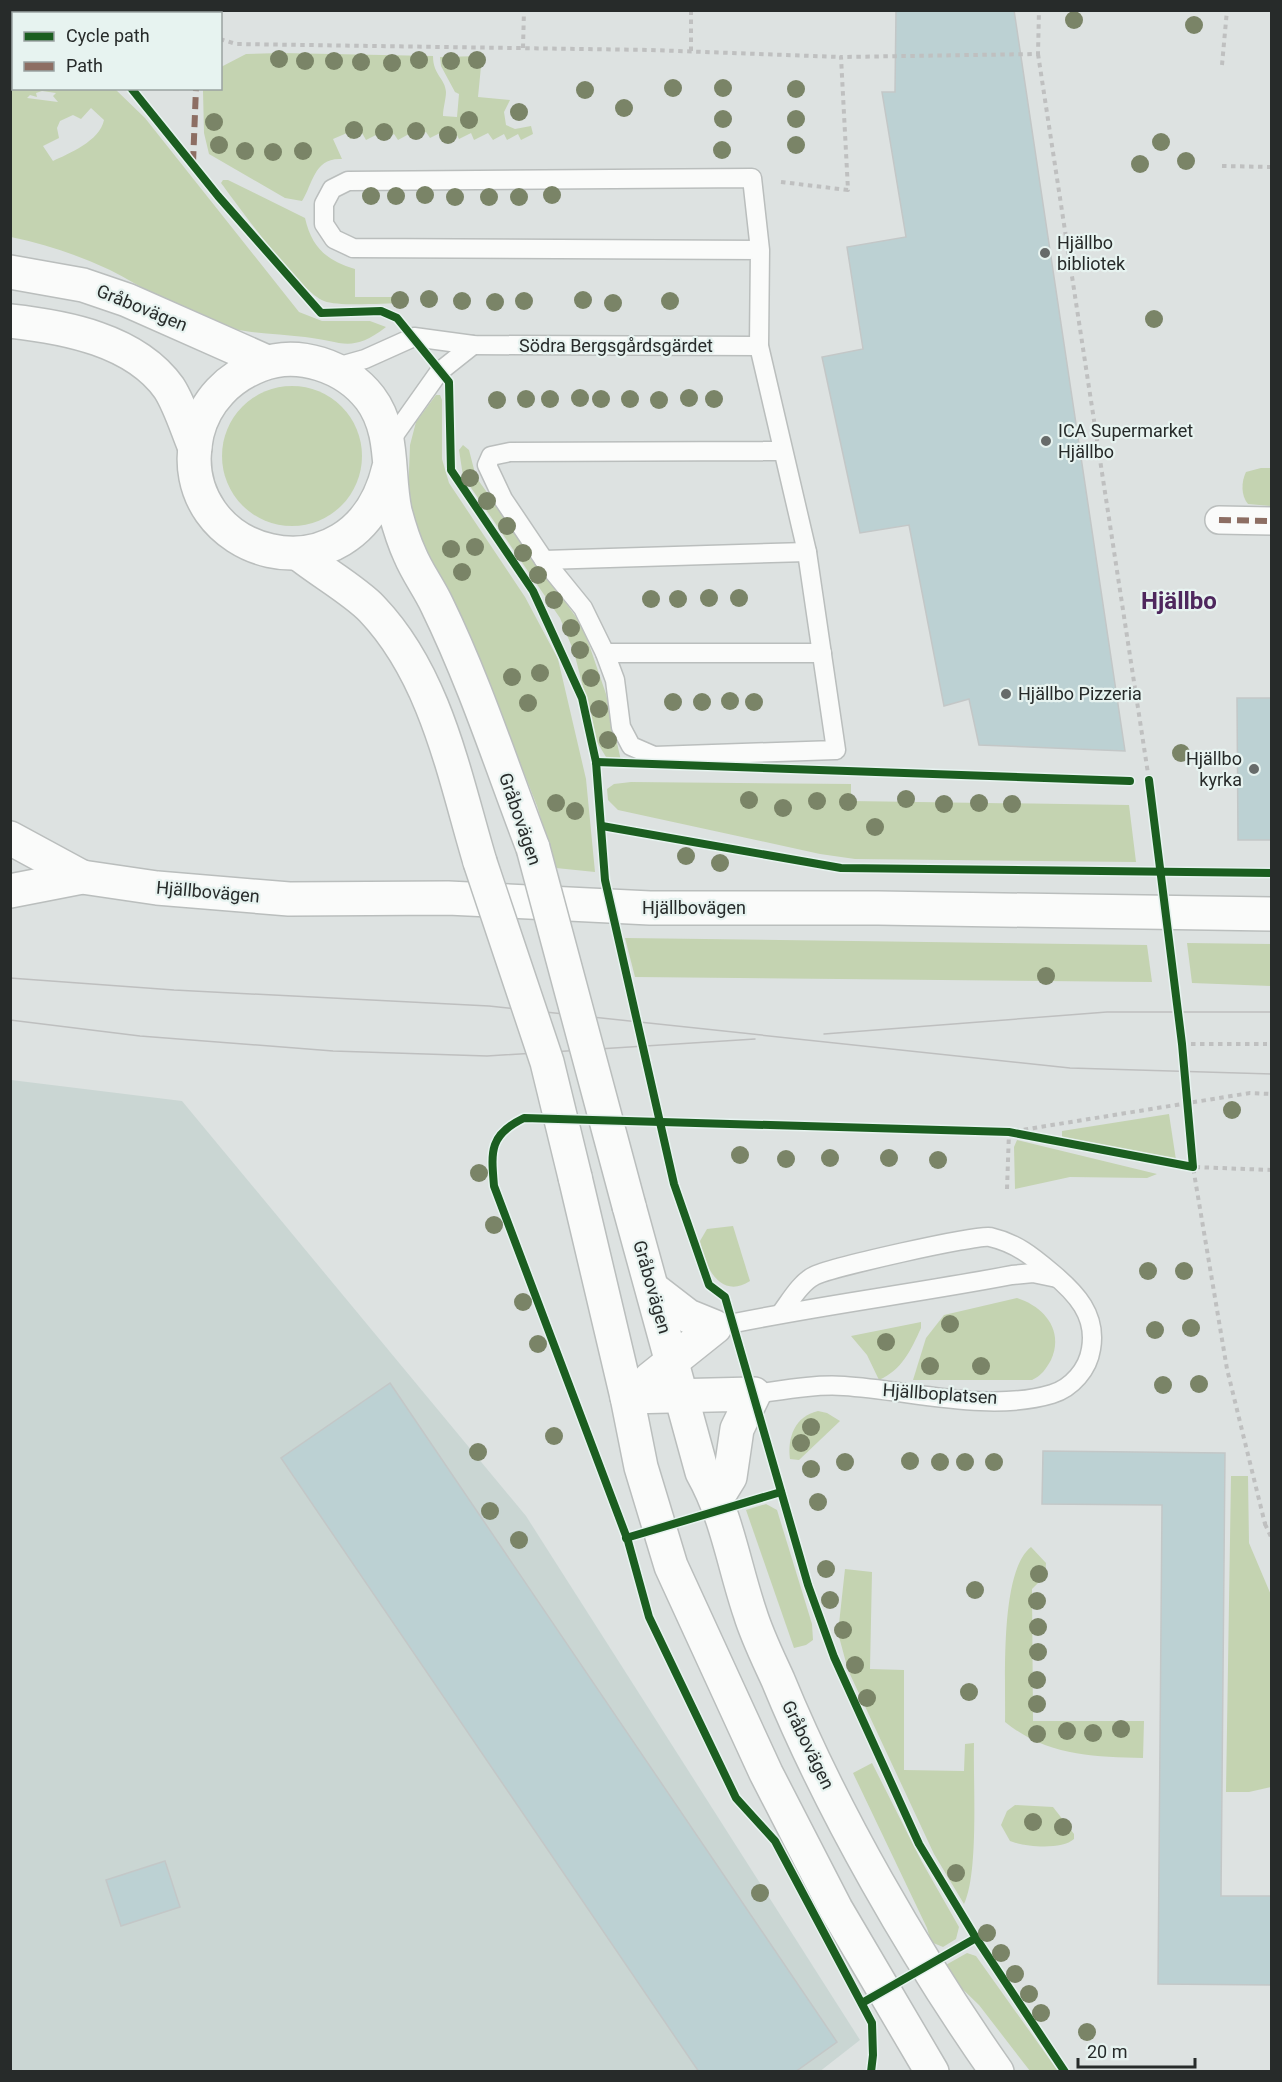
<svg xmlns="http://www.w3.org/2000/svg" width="1282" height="2082" viewBox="0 0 1282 2082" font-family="Roboto,sans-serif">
<rect width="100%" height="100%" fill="#dde2e1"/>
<path fill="#cad6d3" d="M11,1080L182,1101L526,1516L860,2040L819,2072H11Z"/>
<g fill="#c4d3b1" fill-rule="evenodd">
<path d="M281,53L433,56C433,75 445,78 446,92C446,99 443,108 443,116L457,117L459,94L455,92L441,66L440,57L482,56L478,97L510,100L504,112L506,125L515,129L531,126L533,134L521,140L518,134L507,140L504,134L493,140L488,133L474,140L471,133L459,139L456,133L445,139L442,132L430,138L426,132L412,139L409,134L398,140L394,134L382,140L378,134L366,140L362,133L350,139L347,133L333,139L342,159C314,157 313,184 302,201L285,198L209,154L204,133L203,91V89L220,88L221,67L246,54Z"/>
<path d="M11,77H13L14,88L115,89L145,118L299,312L322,321H370L386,327C351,354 342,341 305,337C271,333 239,334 207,321C173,308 142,286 110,270C78,255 45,244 11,237ZM42,91L56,93L53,96L58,102L27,98L30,95L37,97L36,93ZM91,108L104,120C100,141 68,154 53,161L43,146L59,138L57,128L60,121L73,115L81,119Z"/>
<path d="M223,180H228L305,218C312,248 326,260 355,269V297H403V303C385,303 339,307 324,301C300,292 239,207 221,183Z"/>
<circle cx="292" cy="456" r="70"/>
<path d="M436,395H440L442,400V459L449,483L525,597L558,659L586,779L595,872L556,868L537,806L488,681L464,628L419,546L408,498L410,445L416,422Z"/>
<path d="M463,445L469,450L476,477L583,627L606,694L622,765L606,757L597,742L574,652L560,618L463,476L459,450Z"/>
<path d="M1261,468H1271V506L1248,504C1241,496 1241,482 1246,472Z"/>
<path d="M631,782L851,784V801L1129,805L1136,862L855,859L820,854L618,810L608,800L607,789L614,784Z"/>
<path d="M625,938L1147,945L1152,982L635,977Z"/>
<path d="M1187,943L1271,944V986L1192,983Z"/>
<path d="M1169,1114L1176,1160L1062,1137V1131Z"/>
<path d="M1017,1140L1157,1174L1147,1178L1070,1177L1015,1189L1014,1147Z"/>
<path d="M733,1226L750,1281C721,1300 704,1267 700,1241L707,1229Z"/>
<path d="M1017,1298C1045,1307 1064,1331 1051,1360C1046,1369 1041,1376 1032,1380H913L926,1338L944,1315Z"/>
<path d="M921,1322V1328C911,1350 902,1370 879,1380L867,1355L851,1336Z"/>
<path d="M818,1411L827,1413L840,1421L799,1460L790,1459C787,1438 795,1416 818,1411Z"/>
<path d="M1231,1476H1248L1249,1543L1271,1595V1787L1249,1792H1226Z"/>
<path d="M766,1504L777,1510L812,1624L813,1640L806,1645L794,1648L746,1510Z"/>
<path d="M1031,1547L1046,1563L1045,1576L1032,1589L1033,1721H1144L1143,1758C1092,1757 1047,1756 1005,1722C1006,1683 999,1572 1031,1547Z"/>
<path d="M845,1569L872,1572L870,1669L904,1670V1770L964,1771L965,1744L974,1743C973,1782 979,1873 964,1904L934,1854L848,1670L838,1633Z"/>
<path d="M872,1763L922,1862L959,1927L956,1939L943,1947L931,1942L927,1928L853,1773Z"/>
<path d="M1015,1805L1053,1807L1074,1834V1839C1062,1850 1025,1847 1010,1841L1001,1825L1007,1811Z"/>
<path d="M967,1953L976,1956L1058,2071H1030L979,2005L948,1975L944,1966Z"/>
</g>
<g fill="#bcd1d3" stroke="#c3c7c7" stroke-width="1.5">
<path d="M896,10H1014L1125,751L979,745L969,699L944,706L909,525L860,533L822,357L863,349L847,247L906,237L882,92H895Z"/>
<path d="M1237,698H1272V840H1238Z"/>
<path d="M390,1383L837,2042L795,2072H699L281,1458Z"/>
<path d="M1043,1451L1225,1453L1221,1896H1272V1985L1158,1984L1162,1505L1042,1504Z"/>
<path d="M165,1861L180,1907L121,1926L106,1880Z"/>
</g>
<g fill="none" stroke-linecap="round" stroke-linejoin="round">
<defs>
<g id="service">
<path d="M760,250L353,248L334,239L324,224V204L332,189L348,181L752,178L760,250L759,346L807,552L836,750L654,756L631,746L621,727L615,680L605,653L583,608L544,560L503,499L487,465L491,456L510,452L783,451"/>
<path d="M333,368L365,359L414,337L473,345L759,346"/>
<path d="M388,444L439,372L473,345"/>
<path d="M544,560L807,552"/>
<path d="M605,653H822"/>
<path d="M715,1327C813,1306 913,1294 1012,1275L1033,1273L1057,1278"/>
<path d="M754,1394C783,1390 815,1384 844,1386C909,1390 989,1413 1052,1394C1072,1388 1088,1369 1091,1349C1097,1315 1076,1293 1052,1273C1032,1256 1016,1243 990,1237C978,1234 828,1268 814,1276C801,1282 790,1301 781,1313"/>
</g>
<path id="pedestrian" d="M1219,520L1272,521"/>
<g id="minor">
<path d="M650,1379L715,1327L688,1316L653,1289"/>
<path d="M627,1397L754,1394L737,1429L730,1477L717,1498"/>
</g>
<g id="tertiary">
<path d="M10,838L82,877"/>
<path d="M10,891L82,877L157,888L289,899L448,898L650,908H878L1272,914"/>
</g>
<g id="secondary">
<path d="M10,272L83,285L127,300L267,362"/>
<path d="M10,321C65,327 135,340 169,388C180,405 187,429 195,448"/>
<path d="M389,467C356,610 169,558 197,434C205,401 229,377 260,365C298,350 345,366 370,398C395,431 387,474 395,511C399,526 404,542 410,555C417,572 429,588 437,605C475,683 502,767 533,848"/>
<path d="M299,554C320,571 355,591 372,609C436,676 454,775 480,862"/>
<path d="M575,1177L627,1397L641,1467L671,1566L766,1773L836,1909L932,2072"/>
<path d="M629,1206L702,1472C727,1516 734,1566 750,1613C757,1636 768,1658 778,1680C832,1812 915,1955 997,2072"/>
</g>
</defs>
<use href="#service" stroke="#babebd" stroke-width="21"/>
<use href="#pedestrian" stroke="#babebd" stroke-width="30"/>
<use href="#minor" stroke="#babebd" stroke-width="36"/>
<use href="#tertiary" stroke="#babebd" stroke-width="36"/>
<use href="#secondary" stroke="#babebd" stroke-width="36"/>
<g stroke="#bfc0c0" stroke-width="4" stroke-dasharray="4.5 4.5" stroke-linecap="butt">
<path d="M220,39L236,44L651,50L841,57"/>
<path d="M523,48L524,10"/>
<path d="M691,51V10"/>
<path d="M1038,54L1149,780"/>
<path d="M1222,65L1227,10"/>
<path d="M1222,166L1272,167"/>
<path d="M781,182L848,190L841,57L1038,54L1039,10"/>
<path d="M1182,1044H1267"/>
<path d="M1272,1170L1193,1167L1227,1369L1265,1524H1272"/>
<path d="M1007,1189L1009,1132L1250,1093L1272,1094"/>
<path d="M1265,1524L1272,1539"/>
</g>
<use href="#service" stroke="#fafbfa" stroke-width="18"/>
<use href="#pedestrian" stroke="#fafbfa" stroke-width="27"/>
<use href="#minor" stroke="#fafbfa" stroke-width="33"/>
<use href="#tertiary" stroke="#fafbfa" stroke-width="33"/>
<use href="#secondary" stroke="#fafbfa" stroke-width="33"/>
<g stroke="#bebfbf" stroke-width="1.5">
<path d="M10,978L174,990L489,1006L1070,1068L1272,1074"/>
<path d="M10,1020L140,1036L333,1051L487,1056L755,1039"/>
<path d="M824,1034L1107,1012H1272"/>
</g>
<defs>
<g id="secondary-bridge">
<path d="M533,848L629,1206"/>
<path d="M480,862L547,1062L575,1177"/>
</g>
</defs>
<use href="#secondary-bridge" stroke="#babebd" stroke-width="36" stroke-linecap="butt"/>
<use href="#secondary-bridge" stroke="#fafbfa" stroke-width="33"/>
<g stroke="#8d6e63" stroke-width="6" stroke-dasharray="12 6" stroke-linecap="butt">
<path d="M218,14V10"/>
<path d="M10,69H14"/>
<path d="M193,163L196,88"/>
<path d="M1219,520L1272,521"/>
</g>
<defs>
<g id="cycleway">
<path d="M131,88L218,196L321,313L381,311L397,318L449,382L451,470L533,591L582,698L596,762L605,880L674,1184L709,1285L725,1297L808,1585L834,1657L919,1844L976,1938L1065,2072"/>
<path d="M596,762L1130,781"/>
<path d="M602,826L841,868L1272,873"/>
<path d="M626,1538L781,1492"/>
<path d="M862,2003L976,1938"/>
<path d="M871,2072L873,2055L872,2023L775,1841L736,1798L649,1617L628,1541L494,1186C491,1151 489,1135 524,1118L1009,1132L1193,1167L1182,1044L1149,780"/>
</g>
</defs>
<use href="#cycleway" stroke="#e7f3f0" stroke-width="11"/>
<use href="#cycleway" stroke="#1b5e20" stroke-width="8"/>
</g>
<g fill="#7a8467">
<circle cx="1074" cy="20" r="9"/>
<circle cx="1194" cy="25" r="9"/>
<circle cx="279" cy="59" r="9"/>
<circle cx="419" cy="60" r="9"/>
<circle cx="477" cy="60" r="9"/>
<circle cx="305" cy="61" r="9"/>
<circle cx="334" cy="61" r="9"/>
<circle cx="451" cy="61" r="9"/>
<circle cx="361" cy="62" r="9"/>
<circle cx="392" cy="63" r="9"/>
<circle cx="673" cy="88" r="9"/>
<circle cx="723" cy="88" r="9"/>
<circle cx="796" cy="89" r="9"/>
<circle cx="585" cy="90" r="9"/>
<circle cx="624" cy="108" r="9"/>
<circle cx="519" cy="112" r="9"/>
<circle cx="723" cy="119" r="9"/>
<circle cx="796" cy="119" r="9"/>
<circle cx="469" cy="120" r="9"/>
<circle cx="214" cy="122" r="9"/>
<circle cx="354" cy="130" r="9"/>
<circle cx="416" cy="131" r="9"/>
<circle cx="384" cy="132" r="9"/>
<circle cx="448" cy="135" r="9"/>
<circle cx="1161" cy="142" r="9"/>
<circle cx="219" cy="145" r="9"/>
<circle cx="796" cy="145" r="9"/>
<circle cx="722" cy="150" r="9"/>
<circle cx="245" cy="151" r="9"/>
<circle cx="303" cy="151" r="9"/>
<circle cx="273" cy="152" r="9"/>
<circle cx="1186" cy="161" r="9"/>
<circle cx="1140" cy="164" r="9"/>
<circle cx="425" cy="195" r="9"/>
<circle cx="552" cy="195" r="9"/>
<circle cx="371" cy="196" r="9"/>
<circle cx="396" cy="196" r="9"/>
<circle cx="455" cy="197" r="9"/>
<circle cx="489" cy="197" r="9"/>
<circle cx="519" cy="197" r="9"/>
<circle cx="429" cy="299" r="9"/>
<circle cx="400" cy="300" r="9"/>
<circle cx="583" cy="300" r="9"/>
<circle cx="462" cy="301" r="9"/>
<circle cx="524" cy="301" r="9"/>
<circle cx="670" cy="301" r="9"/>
<circle cx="495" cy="302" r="9"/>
<circle cx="613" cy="303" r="9"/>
<circle cx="1154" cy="319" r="9"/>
<circle cx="580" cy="398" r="9"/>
<circle cx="689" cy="398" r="9"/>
<circle cx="526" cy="399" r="9"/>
<circle cx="550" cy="399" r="9"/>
<circle cx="601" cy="399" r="9"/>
<circle cx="630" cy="399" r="9"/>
<circle cx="714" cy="399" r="9"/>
<circle cx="497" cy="400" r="9"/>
<circle cx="659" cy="400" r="9"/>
<circle cx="470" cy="478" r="9"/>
<circle cx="487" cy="501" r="9"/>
<circle cx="507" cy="526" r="9"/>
<circle cx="475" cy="547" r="9"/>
<circle cx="451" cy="549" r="9"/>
<circle cx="523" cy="553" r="9"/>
<circle cx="462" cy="572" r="9"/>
<circle cx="538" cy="575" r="9"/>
<circle cx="709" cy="598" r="9"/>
<circle cx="739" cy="598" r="9"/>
<circle cx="651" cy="599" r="9"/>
<circle cx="678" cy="599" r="9"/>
<circle cx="554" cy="600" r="9"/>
<circle cx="571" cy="628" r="9"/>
<circle cx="580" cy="650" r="9"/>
<circle cx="540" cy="673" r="9"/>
<circle cx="512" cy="677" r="9"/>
<circle cx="591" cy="678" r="9"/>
<circle cx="730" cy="701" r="9"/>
<circle cx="673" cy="702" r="9"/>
<circle cx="702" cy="702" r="9"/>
<circle cx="754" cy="702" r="9"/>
<circle cx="528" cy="703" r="9"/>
<circle cx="599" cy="709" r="9"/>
<circle cx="608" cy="740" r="9"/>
<circle cx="1181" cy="753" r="9"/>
<circle cx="906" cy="799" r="9"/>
<circle cx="749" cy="800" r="9"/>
<circle cx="817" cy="801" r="9"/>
<circle cx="848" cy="802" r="9"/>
<circle cx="556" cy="803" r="9"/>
<circle cx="979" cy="803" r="9"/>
<circle cx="944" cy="804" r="9"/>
<circle cx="1012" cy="804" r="9"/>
<circle cx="783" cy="808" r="9"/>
<circle cx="575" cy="811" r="9"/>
<circle cx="875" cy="827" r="9"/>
<circle cx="686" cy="856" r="9"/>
<circle cx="720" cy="863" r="9"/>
<circle cx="1046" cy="976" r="9"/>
<circle cx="1232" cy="1110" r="9"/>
<circle cx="740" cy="1155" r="9"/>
<circle cx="830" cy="1158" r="9"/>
<circle cx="889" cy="1158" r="9"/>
<circle cx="786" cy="1159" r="9"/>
<circle cx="938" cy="1160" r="9"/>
<circle cx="479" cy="1173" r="9"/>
<circle cx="494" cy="1225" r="9"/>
<circle cx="1148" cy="1271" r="9"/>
<circle cx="1184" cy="1271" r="9"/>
<circle cx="523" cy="1302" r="9"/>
<circle cx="950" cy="1324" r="9"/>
<circle cx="1191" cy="1328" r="9"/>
<circle cx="1155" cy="1330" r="9"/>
<circle cx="886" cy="1342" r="9"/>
<circle cx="538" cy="1344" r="9"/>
<circle cx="930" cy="1366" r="9"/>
<circle cx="981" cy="1366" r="9"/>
<circle cx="1199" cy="1384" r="9"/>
<circle cx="1163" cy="1385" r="9"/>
<circle cx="811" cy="1427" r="9"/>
<circle cx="554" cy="1436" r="9"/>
<circle cx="801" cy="1443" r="9"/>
<circle cx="478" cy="1452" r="9"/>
<circle cx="910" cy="1461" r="9"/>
<circle cx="845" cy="1462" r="9"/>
<circle cx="940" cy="1462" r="9"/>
<circle cx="965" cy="1462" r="9"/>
<circle cx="994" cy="1462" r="9"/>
<circle cx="811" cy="1469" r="9"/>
<circle cx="818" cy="1502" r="9"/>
<circle cx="490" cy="1511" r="9"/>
<circle cx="519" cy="1540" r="9"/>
<circle cx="826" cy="1569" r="9"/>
<circle cx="1039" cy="1574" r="9"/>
<circle cx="975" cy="1590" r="9"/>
<circle cx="830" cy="1600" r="9"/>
<circle cx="1037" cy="1601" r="9"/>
<circle cx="1038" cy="1627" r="9"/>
<circle cx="843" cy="1630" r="9"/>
<circle cx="1038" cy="1652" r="9"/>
<circle cx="855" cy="1665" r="9"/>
<circle cx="1037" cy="1680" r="9"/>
<circle cx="969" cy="1692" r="9"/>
<circle cx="867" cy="1698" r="9"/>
<circle cx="1037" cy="1704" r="9"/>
<circle cx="1121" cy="1729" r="9"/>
<circle cx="1067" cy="1731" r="9"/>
<circle cx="1093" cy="1733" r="9"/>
<circle cx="1037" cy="1734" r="9"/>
<circle cx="1033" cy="1822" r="9"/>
<circle cx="1063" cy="1827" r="9"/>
<circle cx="956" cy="1873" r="9"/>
<circle cx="760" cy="1893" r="9"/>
<circle cx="987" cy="1933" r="9"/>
<circle cx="1001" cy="1953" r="9"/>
<circle cx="1015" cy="1974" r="9"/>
<circle cx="1029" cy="1994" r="9"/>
<circle cx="1041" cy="2013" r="9"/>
<circle cx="1087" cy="2032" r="9"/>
</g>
<g fill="#676b6a" stroke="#e7f3f0" stroke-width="2">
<circle cx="1045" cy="253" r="6"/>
<circle cx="1046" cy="441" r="6"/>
<circle cx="1006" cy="694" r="6"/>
<circle cx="1254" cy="769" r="6"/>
</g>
<g text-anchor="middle" stroke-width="4.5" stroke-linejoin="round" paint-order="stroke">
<g font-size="18" fill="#272b2a" stroke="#e7f3f0" text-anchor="start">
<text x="1057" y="249">Hjällbo<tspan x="1057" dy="21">bibliotek</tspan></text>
<text x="1058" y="437">ICA Supermarket<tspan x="1058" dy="21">Hjällbo</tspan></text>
<text x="1018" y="700">Hjällbo Pizzeria</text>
<text x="1242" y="765" text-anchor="end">Hjällbo<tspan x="1242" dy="21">kyrka</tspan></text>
</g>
<g font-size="18" fill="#272b2a" stroke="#e7f3f0">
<text transform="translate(142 308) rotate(22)" y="6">Gråbovägen</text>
<text x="616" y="352">Södra Bergsgårdsgärdet</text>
<text transform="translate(520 819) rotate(71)" y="6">Gråbovägen</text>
<text transform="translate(208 892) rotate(5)" y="6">Hjällbovägen</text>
<text x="694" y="914">Hjällbovägen</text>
<text transform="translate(652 1287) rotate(74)" y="6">Gråbovägen</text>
<text transform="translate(940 1394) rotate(4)" y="6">Hjällboplatsen</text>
<text transform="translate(808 1745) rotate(64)" y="6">Gråbovägen</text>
</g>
<g font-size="24" font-weight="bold" fill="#4e275d" stroke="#e7f3f0">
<text x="1179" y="609">Hjällbo</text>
</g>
</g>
<rect width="1282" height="2082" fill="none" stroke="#272b2a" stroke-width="24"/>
<rect x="12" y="12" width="210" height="78" fill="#e7f3f0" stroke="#9aa3a1" stroke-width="1.5"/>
<rect x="24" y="32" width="30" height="9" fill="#1b5e20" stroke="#9aa3a1" stroke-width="1.5"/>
<text x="66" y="42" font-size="18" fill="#272b2a">Cycle path</text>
<rect x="24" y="62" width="30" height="9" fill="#8d6e63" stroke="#9aa3a1" stroke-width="1.5"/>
<text x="66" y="72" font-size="18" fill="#272b2a">Path</text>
<path d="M1078 2058v9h117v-9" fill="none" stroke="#272b2a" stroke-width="3"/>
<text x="1087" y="2058" font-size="18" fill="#272b2a" stroke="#e7f3f0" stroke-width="4.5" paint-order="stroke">20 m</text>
</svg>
